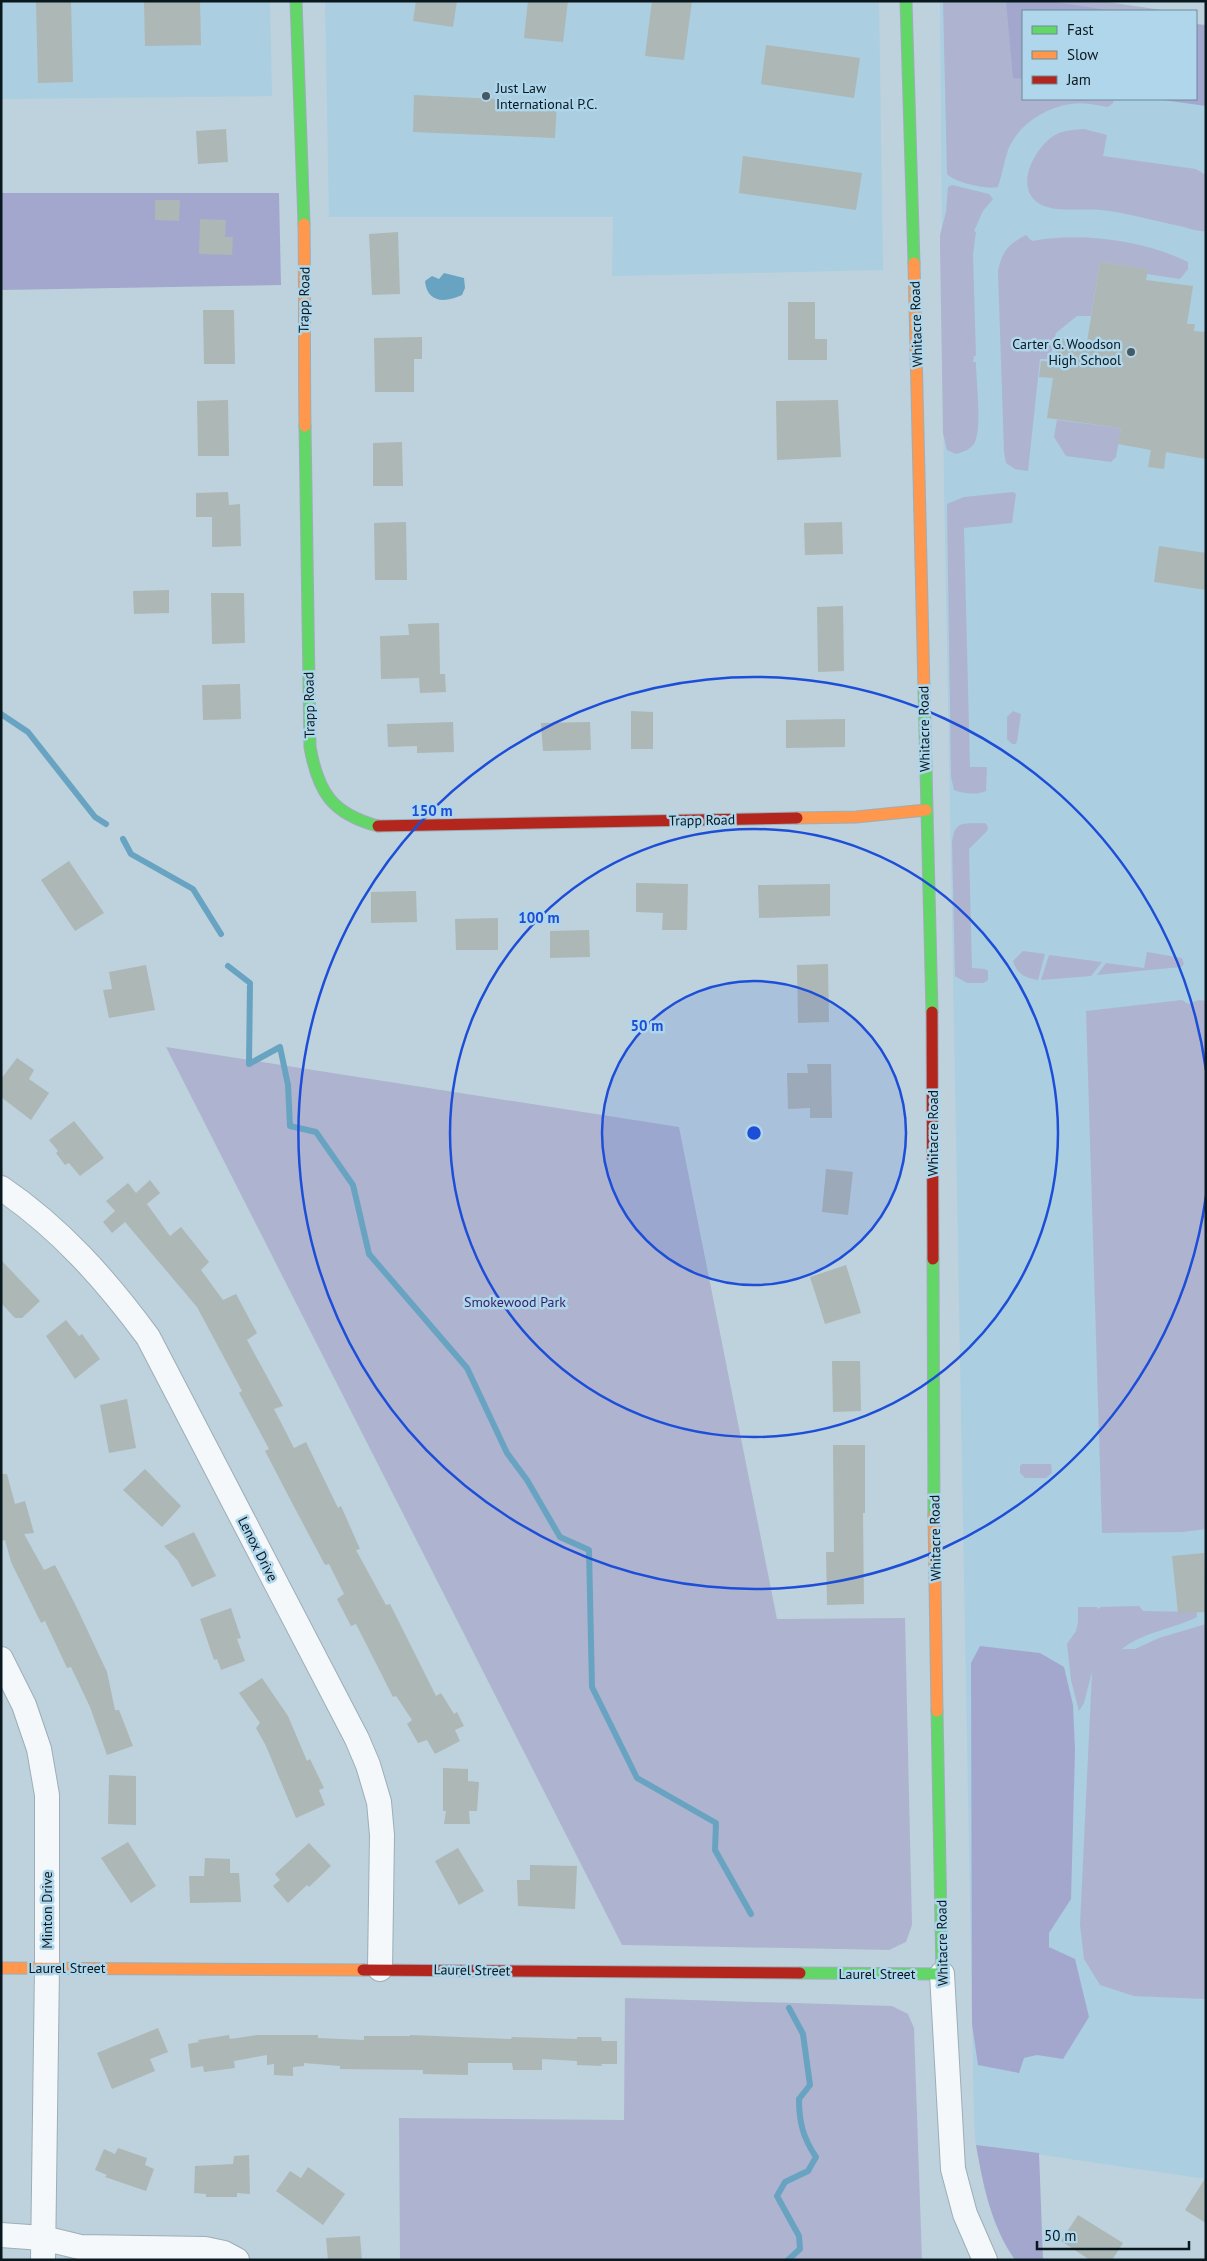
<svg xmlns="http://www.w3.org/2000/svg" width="1207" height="2261" viewBox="0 0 1207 2261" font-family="'PT Sans',sans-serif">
<rect width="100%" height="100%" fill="#bdd2dd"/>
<g fill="#abcee1">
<path d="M1,1H270L272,96L1,99Z"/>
<path d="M325,1H879L883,270L612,276L613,217H329Z"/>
<path d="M1062,1L1023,11V99H1196L1206,23V2179L976,2145L974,2123L944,482L940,2Z"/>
</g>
<g fill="#aeb4d0">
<path d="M943,1H1100L1169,11H1023V99H1114L1113,103L1108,107C1096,105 1083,102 1070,104C1044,108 1018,125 1008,150C1004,162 1002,175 998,187C988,190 953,182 947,174Z"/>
<path d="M1084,129L1107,135L1103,156L1196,169L1206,175V231C1198,232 1188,228 1180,226C1154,221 1128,213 1101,210C1085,208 1059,212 1044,206C1011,193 1033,148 1055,135C1064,130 1074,130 1084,129Z"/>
<path d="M952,185L989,194L993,199L983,211L974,231L976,232L973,255L976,356H974L973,362H976C976,381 982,426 975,442C972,449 963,452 956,454L947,450L943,433L940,247V235L946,212L948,187Z"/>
<path d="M1026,235L1032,241C1081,232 1143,240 1188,262V269L1180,279L1147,274V269L1100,262L1091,316H1077L1056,333L1050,359H1040L1028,471L1015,469L1006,463L1004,452L998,271C1002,251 1009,244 1026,235Z"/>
<path d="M1057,420L1121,428L1116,457L1111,462L1066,456L1054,437Z"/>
<path d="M1013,492L1016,494L1012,523L964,528L970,767H987L986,791C977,795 963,794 954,790L951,777L947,504L964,497Z"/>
<path d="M1013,711L1021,714L1017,741L1016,744H1012L1007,739V717Z"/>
<path d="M985,823L988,827L987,831L969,849L972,968L985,969L988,971V980L984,983H967L955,976L952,842C955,819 964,824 985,823Z"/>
<path d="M1023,951L1045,954L1038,980C1025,978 1017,974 1013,961Z"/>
<path d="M1147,952L1182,958L1184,964L1181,967L1097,975L1106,963L1144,968Z"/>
<path d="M1049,955L1102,962L1091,976L1041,980Z"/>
<path d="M1182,1000L1188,1004L1199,1000L1206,1001V1529L1183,1532L1102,1533L1086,1011Z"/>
<path d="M166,1047L679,1127L777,1619L905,1618L912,1925L906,1942L889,1950L622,1945Z"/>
<path d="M1022,1464H1051L1052,1473L1046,1478H1025L1020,1473V1466Z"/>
<path d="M1139,1606L1143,1611L1197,1612V1617C1173,1629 1143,1632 1122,1649H1135L1159,1638L1206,1624V1999L1134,1996L1100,1985L1084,1959L1080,1925L1092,1672L1084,1703L1079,1711L1071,1680L1067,1644L1076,1631L1078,1622V1607H1097L1098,1609L1101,1607Z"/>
<path d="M625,1998L892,2006L908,2014L914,2028L922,2260H400L399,2118L624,2120Z"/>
</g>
<g fill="#a3a7ce">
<path d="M1006,1H1049L1114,11H1023V79L1013,78Z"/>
<path d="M1196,24L1206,25V106L1156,99H1196Z"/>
<path d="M1,193H279L281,285L1,290Z"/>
<path d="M980,1646L1040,1653L1064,1667L1073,1705L1075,1750L1071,1899L1049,1933V1947L1075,1959L1089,2017L1063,2059L1037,2055L1024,2058L1019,2073L978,2065L972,2024L971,1663Z"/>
<path d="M976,2145L1039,2153L1043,2260H1015C991,2226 983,2185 976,2145Z"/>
</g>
<path fill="#68a4c1" d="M444,273L464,278L465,288L462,295C445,303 427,303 425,281L432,276L439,279Z"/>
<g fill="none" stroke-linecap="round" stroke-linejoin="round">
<g stroke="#68a4c1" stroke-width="6">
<path d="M1,714L28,732L95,817L106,824"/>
<path d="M123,839L131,854L193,889L221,934"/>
<path d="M228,966L250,983L249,1064L280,1047L288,1085L290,1126L316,1132L353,1185L369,1254L467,1368L507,1453L527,1480L560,1537L589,1550L592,1687L637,1778L716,1823L715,1850L751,1914"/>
<path d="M788,2260L800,2249L799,2236L777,2196L785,2182L808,2171L816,2157C803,2138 799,2122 799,2099L810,2085L803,2034L789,2008"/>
</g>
</g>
<g fill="#adb7b5">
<path d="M36,1H71L73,82L38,83Z"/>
<path d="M144,1H200L201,45L145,46Z"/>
<path d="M416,1H457L453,27L413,21Z"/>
<path d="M528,1H568L563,42L524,38Z"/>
<path d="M652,1H692L684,60L645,56Z"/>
<path d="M766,45L860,58L854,98L761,84Z"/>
<path d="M414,95L557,102L555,138L413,132Z"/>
<path d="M226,129L228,162L198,164L196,131Z"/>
<path d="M743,156L862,173L856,210L739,193Z"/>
<path d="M155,200H180L179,221L155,220Z"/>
<path d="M200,219L226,220L225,237H233L232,255L199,254Z"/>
<path d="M398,232L400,294L372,295L369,234Z"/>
<path d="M1100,262L1148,269L1146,280L1193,286L1187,324H1195L1194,331L1206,332V459L1166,452L1164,469L1148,467L1151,450L1118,444L1121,428L1047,418L1053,378L1039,377L1041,361L1055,362L1058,338L1087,342Z"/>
<path d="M788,302H815V339H827V360H788Z"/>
<path d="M203,310H234L235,364H204Z"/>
<path d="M422,337V359H414V392H375L374,338Z"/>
<path d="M228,400L229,456H198L197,401Z"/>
<path d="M838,400L841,457L777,460L776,401Z"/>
<path d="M402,442L403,486H373V443Z"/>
<path d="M228,492L229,505L240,504L241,546L212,547V517H196V493Z"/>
<path d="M406,522L407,580H375L374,523Z"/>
<path d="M842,522L843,554L805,555L804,523Z"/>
<path d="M1159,546L1206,553V590L1154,582Z"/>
<path d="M169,590V613L134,614L133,591Z"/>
<path d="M211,593H244L245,643L212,644Z"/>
<path d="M843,606L844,671L818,672L817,607Z"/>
<path d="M439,623L440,674H445L446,692L420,693L419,678L381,679L380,636L409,635L408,624Z"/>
<path d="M240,684L241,719L203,720L202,685Z"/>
<path d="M631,711L653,712V749H631Z"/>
<path d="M845,719V747L786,748V720Z"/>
<path d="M453,722L454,752L417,753V746L388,747L387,724Z"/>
<path d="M590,722L591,750L543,751L541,723Z"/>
<path d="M69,861L104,913L75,931L41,880Z"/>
<path d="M636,883L688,884L687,930H662L663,913L636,912Z"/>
<path d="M830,884V916L759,918L758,885Z"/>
<path d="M416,891L417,922L371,923V892Z"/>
<path d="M498,918V950H456L455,919Z"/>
<path d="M589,930L590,957L550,958V931Z"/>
<path d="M828,964L829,1022L798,1023L797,965Z"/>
<path d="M146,965L155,1010L109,1018L103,990L112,989L109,972Z"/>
<path d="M17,1058L34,1070L29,1079L49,1093L31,1120L1,1097V1079Z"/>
<path d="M807,1064H831L832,1118H810V1108L788,1109L787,1073H808Z"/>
<path d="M74,1121L104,1158L80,1176L69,1163L65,1165L56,1153L58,1151L49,1140Z"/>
<path d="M826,1169L853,1172L848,1215L822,1212Z"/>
<path d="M150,1180L160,1193L147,1204L170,1236L181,1227L209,1262L201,1270L223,1300L236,1294L257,1333L247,1340L283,1406L274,1409L294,1448L306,1442L338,1508L341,1506L360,1549L356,1550L386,1605L390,1604L436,1696L441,1693L454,1714L457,1712L464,1726L455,1730L460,1741L435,1754L427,1740L418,1743L407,1724L412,1720L396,1696L393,1697L356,1624L351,1626L337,1599L344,1594L329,1564L325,1565L291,1501L265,1451L269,1449L239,1393L242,1391L197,1307L125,1222L112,1233L103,1222L115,1211L106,1201L128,1183L136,1193Z"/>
<path d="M1,1260L40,1301L22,1318H15L1,1303Z"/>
<path d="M846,1265L861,1313L825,1324L810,1277Z"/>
<path d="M66,1320L79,1336L82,1334L100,1359L75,1379L46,1336Z"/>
<path d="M832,1361H860L861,1411L833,1412Z"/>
<path d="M127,1399L136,1448L109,1453L100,1405Z"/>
<path d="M833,1445H865V1513H863L864,1604L827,1605L826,1552H834Z"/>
<path d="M145,1469L181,1506L162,1527L123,1490Z"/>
<path d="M1,1474H7L15,1504L25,1501L34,1533L24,1534L44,1570L55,1565L76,1606L107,1672L115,1710H119L133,1746L107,1755L90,1707L71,1667L67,1668L45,1621L41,1623L11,1562L5,1540L1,1541Z"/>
<path d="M194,1532L216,1576L192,1587L178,1561L164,1546Z"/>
<path d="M1204,1553L1206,1612L1178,1613L1172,1556Z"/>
<path d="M231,1608L241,1638L237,1639L245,1661L221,1670L217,1659L214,1660L200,1619Z"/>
<path d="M262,1678L288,1716L307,1761L310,1759L324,1788L319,1790L325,1805L296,1818L266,1746L256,1728L260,1723L239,1693Z"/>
<path d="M443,1768L468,1769V1781L479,1782L477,1811H469L470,1824H444L446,1811H443Z"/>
<path d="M109,1775L136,1776V1825L108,1824Z"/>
<path d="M128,1842L156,1886L131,1903L101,1858Z"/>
<path d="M309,1843L331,1866L309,1887L307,1885L288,1903L273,1886L280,1880L275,1874Z"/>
<path d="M458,1848L484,1891L459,1905L435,1861Z"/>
<path d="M205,1858L230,1859V1873H239L241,1902L190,1903L189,1876H204Z"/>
<path d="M530,1865L577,1866L575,1909L518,1906L517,1880H530Z"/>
<path d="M158,2028L168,2052L150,2059L155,2071L112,2089L97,2053Z"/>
<path d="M229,2035L230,2039L257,2035H318V2038L364,2040V2036H410V2035L511,2039L512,2037L577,2039V2037H601L602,2041H617V2064H601L602,2066L577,2065V2061L542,2059V2070H513L512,2063H468V2075L423,2074V2070L340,2069V2066L304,2063V2066L293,2067V2076L274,2075V2064L267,2065V2055L234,2061L235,2068L204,2072L203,2066L191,2068L188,2044L199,2042L198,2040Z"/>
<path d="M118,2148L147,2158L145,2165L154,2169L146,2191L105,2177L107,2175L95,2170L104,2149L115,2154Z"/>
<path d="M249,2155L250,2194L237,2193V2197H206V2194L194,2193L195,2166L233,2164L234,2156Z"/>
<path d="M308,2167L345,2194L323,2225L276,2191L290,2171L301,2178Z"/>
<path d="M1206,2177V2223L1185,2210Z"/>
<path d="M1078,2215L1123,2243L1112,2260H1090L1061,2241Z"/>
<path d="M360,2236L362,2260H328L326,2238Z"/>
</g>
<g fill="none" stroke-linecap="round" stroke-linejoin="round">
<defs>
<g id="street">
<path d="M1,1188C60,1228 106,1280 148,1337L357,1739L368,1765L379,1802L382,1835L380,1969"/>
<path d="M1,1659L24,1705L39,1749L47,1795V1968L43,2260"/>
<path d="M942,1974L953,2169L965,2214L985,2260"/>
<path d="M1,2235L43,2238L80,2247L205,2249L224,2253L237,2260"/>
</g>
<g id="fast">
<path d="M296,1L304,224"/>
<path d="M906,1L914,263"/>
<path d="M305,426L310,747C318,792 332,814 378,826"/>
<path d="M924,690L932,1012"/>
<path d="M933,1259L934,1515"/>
<path d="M800,1973L942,1974L937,1711"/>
</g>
<g id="slow">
<path d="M304,224C305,291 304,359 305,426"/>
<path d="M914,263L924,690"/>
<path d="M797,818L856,817L926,810"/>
<path d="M934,1515L937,1711"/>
<path d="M1,1968L363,1970"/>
</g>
<g id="jam">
<path d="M378,826L797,818"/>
<path d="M932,1012L933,1259"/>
<path d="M363,1970L800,1973"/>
</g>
</defs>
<use href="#street" stroke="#9daeb7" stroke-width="26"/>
<use href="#fast" stroke="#9daeb7" stroke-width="13"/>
<use href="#slow" stroke="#9daeb7" stroke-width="13"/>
<use href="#jam" stroke="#9daeb7" stroke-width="13"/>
<use href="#street" stroke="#f5f8fa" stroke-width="24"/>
<use href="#fast" stroke="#63d668" stroke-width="11"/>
<use href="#slow" stroke="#ff974d" stroke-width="11"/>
<use href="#jam" stroke="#b3261e" stroke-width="11"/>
</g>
<circle cx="754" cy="1133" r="152" fill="#1d4ed8" fill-opacity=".12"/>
<g fill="none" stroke="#1d4ed8" stroke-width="2.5">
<circle cx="754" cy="1133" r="152"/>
<circle cx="754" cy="1133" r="304"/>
<path d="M1206 1196A456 456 0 1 1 1206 1070"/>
</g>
<g fill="#485962" stroke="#afd6eb" stroke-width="2">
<circle cx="486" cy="96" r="5"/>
<circle cx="1131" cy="352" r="5"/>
</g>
<g text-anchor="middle" stroke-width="5" stroke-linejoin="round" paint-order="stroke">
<g font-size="14" fill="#09181f" stroke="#afd6eb" text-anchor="start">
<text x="496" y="93">Just Law<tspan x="496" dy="16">International P.C.</tspan></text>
<text x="1121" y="349" text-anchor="end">Carter G. Woodson<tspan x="1121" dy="16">High School</tspan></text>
</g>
<g font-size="14" fill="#09181f" stroke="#afd6eb">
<text transform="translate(304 300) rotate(-89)" y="5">Trapp Road</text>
<text transform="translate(916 324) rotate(-92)" y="5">Whitacre Road</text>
<text transform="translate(309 705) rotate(-91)" y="5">Trapp Road</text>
<text transform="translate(924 729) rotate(-91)" y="5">Whitacre Road</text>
<text transform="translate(702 820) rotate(-1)" y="5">Trapp Road</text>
<text transform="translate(933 1133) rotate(-90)" y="5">Whitacre Road</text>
<text transform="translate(935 1538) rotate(-91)" y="5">Whitacre Road</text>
<text transform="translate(258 1549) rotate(63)" y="5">Lenox Drive</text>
<text transform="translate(47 1910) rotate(-90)" y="5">Minton Drive</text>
<text transform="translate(942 1943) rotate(-91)" y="5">Whitacre Road</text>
<text x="67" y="1973">Laurel Street</text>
<text transform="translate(472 1970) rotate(1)" y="5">Laurel Street</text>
<text x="877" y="1979">Laurel Street</text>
</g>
<g font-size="14" fill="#351e69" stroke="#afd6eb">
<text x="515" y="1307">Smokewood Park</text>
</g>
</g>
<circle cx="754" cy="1133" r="8" fill="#1d4ed8" stroke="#afd6eb" stroke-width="2.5"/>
<g font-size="15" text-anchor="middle" font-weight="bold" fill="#1d4ed8" stroke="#afd6eb" stroke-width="5" stroke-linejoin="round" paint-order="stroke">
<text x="432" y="816">150 m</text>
<text x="539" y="923">100 m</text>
<text x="647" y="1031">50 m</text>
</g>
<rect width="1207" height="2261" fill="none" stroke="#09181f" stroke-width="5"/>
<rect x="1022" y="10" width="175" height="90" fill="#afd6eb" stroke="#6d8a99"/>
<rect x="1032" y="26" width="25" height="8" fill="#63d668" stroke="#6d8a99"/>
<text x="1067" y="35" font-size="15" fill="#09181f">Fast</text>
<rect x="1032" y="51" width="25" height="8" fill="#ff974d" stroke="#6d8a99"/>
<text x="1067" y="60" font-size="15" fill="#09181f">Slow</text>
<rect x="1032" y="76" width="25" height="8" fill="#b3261e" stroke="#6d8a99"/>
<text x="1067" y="85" font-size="15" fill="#09181f">Jam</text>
<path d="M1037 2241v8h152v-8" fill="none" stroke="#09181f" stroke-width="2.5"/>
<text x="1044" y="2241" font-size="15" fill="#09181f" stroke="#afd6eb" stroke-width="4" paint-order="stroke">50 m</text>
</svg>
